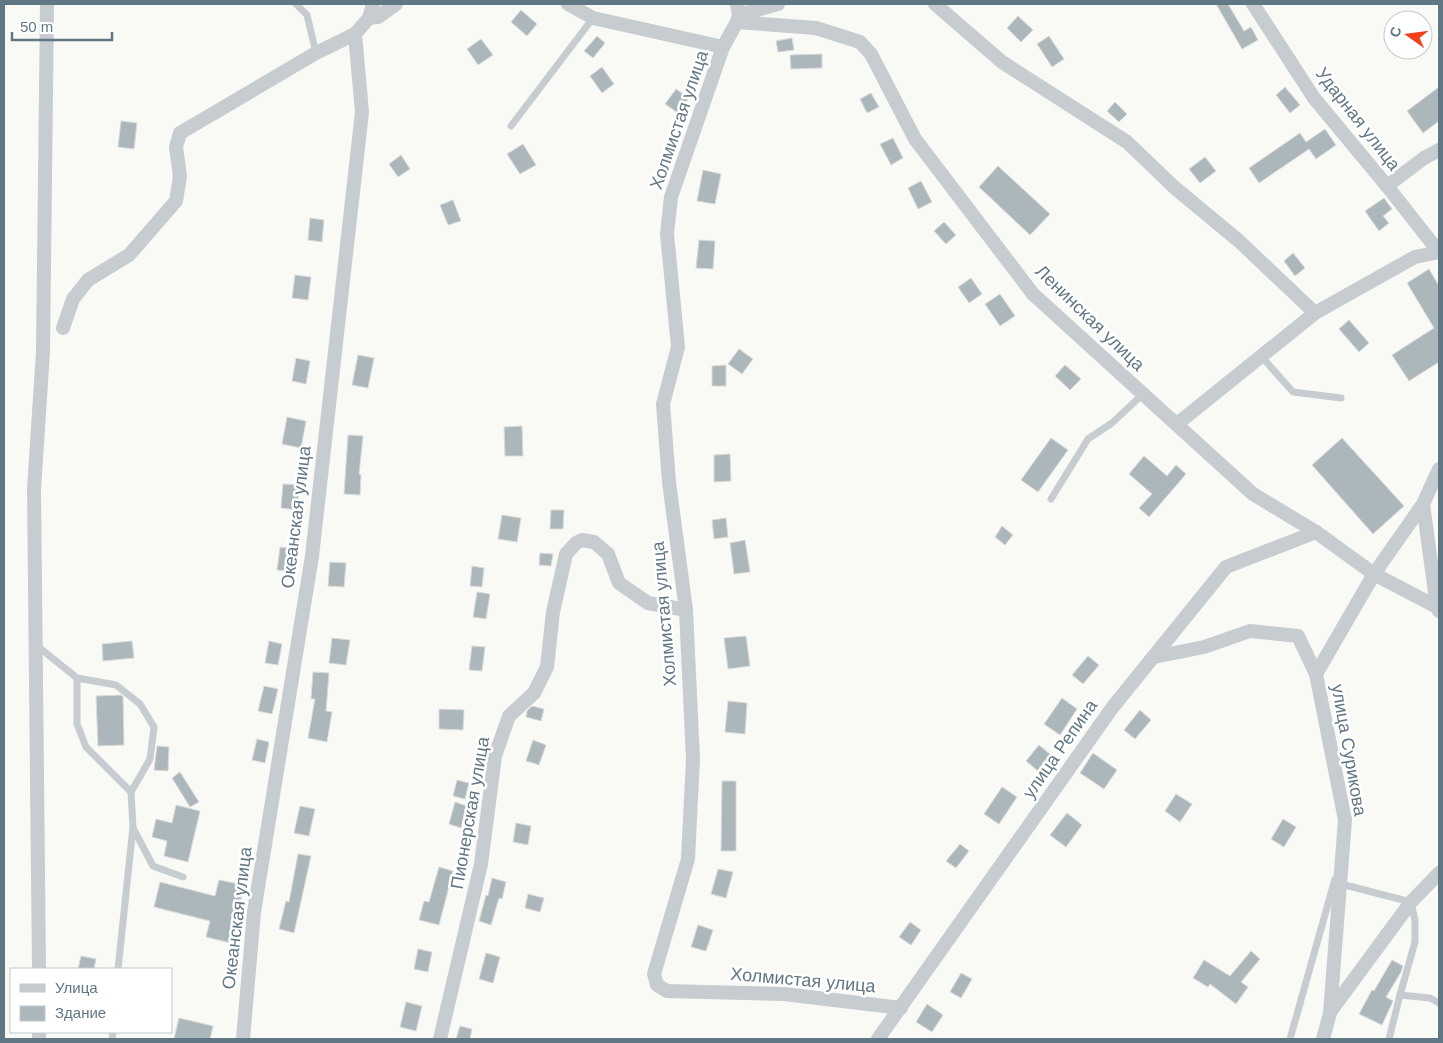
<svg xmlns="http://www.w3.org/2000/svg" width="1443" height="1043" viewBox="0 0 1443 1043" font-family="Helvetica,sans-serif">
<rect width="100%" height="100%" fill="#f9f9f6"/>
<g fill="#acb7bc" stroke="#dbdbd9">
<path d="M1216,4H1228L1244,31L1251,27L1258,40L1242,49Z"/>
<path d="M521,10L537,24L527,36L511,22Z"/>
<path d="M1018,16L1033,30L1021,42L1007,28Z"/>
<path d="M597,36L605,43L593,58L584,51Z"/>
<path d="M1049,36L1064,59L1052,67L1037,44Z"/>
<path d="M792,38L794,50L778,52L776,41Z"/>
<path d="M481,39L493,55L478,65L467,49Z"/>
<path d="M822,54V68L791,69L790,55Z"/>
<path d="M602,67L614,84L602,93L590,76Z"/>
<path d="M1285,87L1300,105L1290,113L1276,95Z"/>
<path d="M1439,87V121L1423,133L1407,111Z"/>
<path d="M676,89L689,98L678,113L665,104Z"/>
<path d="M871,93L879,107L867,113L860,99Z"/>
<path d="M1115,102L1127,114L1119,122L1107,111Z"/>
<path d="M121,121L137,123L134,149L118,147Z"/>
<path d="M1325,129L1336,145L1316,159L1309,149L1259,183L1249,168L1300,133L1306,142Z"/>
<path d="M893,138L903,158L891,165L880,144Z"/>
<path d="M523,144L536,165L520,174L507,154Z"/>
<path d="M401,155L410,169L398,177L389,164Z"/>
<path d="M1205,157L1216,171L1200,183L1189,169Z"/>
<path d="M998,166L1050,214L1030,235L979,187Z"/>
<path d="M703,170L721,174L715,204L697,201Z"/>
<path d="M921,181L932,202L918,209L908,188Z"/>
<path d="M1384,198L1392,209L1383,216L1389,223L1379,231L1365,211Z"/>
<path d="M453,200L461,221L448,225L440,205Z"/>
<path d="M310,218L324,220L322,242L308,240Z"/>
<path d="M944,222L956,235L946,244L934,231Z"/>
<path d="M699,240L715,241L713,269L696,268Z"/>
<path d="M1293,253L1305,268L1295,276L1284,261Z"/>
<path d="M1429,269L1439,286V362L1409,381L1392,355L1434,328L1407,283Z"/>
<path d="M295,275L311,277L308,300L292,298Z"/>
<path d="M971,278L982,294L969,303L958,287Z"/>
<path d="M1000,294L1015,316L1000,326L985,304Z"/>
<path d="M1349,320L1369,343L1359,352L1339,329Z"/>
<path d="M739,349L753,359L742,374L728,364Z"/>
<path d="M358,355L374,358L368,388L352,385Z"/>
<path d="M296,358L310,361L306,384L292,381Z"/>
<path d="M726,365V386H712V366Z"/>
<path d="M1065,365L1081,379L1070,390L1055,376Z"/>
<path d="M287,417L306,421L301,448L282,444Z"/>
<path d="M522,426L523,456H505L504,427Z"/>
<path d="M348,435L363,436L359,474L361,475L360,495L344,494Z"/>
<path d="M1051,438L1068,450L1038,492L1021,480Z"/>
<path d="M1342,438L1404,506L1373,534L1312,465Z"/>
<path d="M730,454L731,481L714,482V455Z"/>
<path d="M1144,456L1167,476L1176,465L1186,474L1149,517L1139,508L1152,494L1129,474Z"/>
<path d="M283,484L300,485L297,510L281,508Z"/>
<path d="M551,510H564L563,529H550Z"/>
<path d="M502,515L521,518L517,542L498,539Z"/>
<path d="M726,518L728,537L714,539L712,520Z"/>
<path d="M1002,526L1013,535L1005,545L995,537Z"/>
<path d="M745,540L750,572L734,574L730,543Z"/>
<path d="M280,547L295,549L292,572L277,570Z"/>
<path d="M540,553L553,554L551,566L539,565Z"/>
<path d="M330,562L346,563L344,587L328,586Z"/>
<path d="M472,566L484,568L482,587L470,586Z"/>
<path d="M477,592L490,594L486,619L473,617Z"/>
<path d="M746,636L750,666L728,669L724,638Z"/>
<path d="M332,638L350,640L346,665L329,663Z"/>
<path d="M132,641L134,658L103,661L102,644Z"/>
<path d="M269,641L282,644L278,665L265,663Z"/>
<path d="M472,646L485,647L482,671L469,670Z"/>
<path d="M1088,656L1099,665L1083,684L1072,675Z"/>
<path d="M313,672L329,673L326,711L332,712L327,742L308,738L315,699H311Z"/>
<path d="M264,686L278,689L272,714L258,711Z"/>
<path d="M121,695L123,697L124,745L98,746L96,696Z"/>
<path d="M1062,698L1077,709L1060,735L1044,724Z"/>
<path d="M728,701L747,703L745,734L725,732Z"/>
<path d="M532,706L544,709L541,721L526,717L527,711Z"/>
<path d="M439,709L464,710L463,730L439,729Z"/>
<path d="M1140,710L1151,720L1135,739L1124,730Z"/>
<path d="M257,739L269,742L265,763L252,760Z"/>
<path d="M533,740L546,745L539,765L526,761Z"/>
<path d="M1039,745L1051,755L1038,771L1026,761Z"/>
<path d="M157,746L169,747L168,771L154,770Z"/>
<path d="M1093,753L1117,770L1104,789L1080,773Z"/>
<path d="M180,772L199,802L190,807L172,778Z"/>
<path d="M457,780L469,783L465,799L453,796Z"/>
<path d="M722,781H736V851H721Z"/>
<path d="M1002,787L1017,797L999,824L984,814Z"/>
<path d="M1176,794L1192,804L1180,822L1165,811Z"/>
<path d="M455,802L467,806L461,828L449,824Z"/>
<path d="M176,805L200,811L188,862L164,856L167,841L152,837L156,819L172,823Z"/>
<path d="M300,806L315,809L309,836L294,833Z"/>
<path d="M1067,813L1082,825L1066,847L1050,835Z"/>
<path d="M1283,819L1296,827L1284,847L1271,839Z"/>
<path d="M516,823L531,826L528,845L513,842Z"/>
<path d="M960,844L969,851L956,868L946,861Z"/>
<path d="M298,854L311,856L294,933L279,929L286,901L289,902Z"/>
<path d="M439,867L453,871L439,925L419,920L424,901L429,902Z"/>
<path d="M718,869L733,872L726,898L711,894Z"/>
<path d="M492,878L506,882L502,899L499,898L491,925L479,921L486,895L488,896Z"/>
<path d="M219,880L244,885L231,943L206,937L210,921L154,907L160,882L215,896Z"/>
<path d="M528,894L544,898L540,912L525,908Z"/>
<path d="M910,922L921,930L911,945L899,937Z"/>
<path d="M698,925L713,930L706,951L691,947Z"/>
<path d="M418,949L432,952L428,972L414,969Z"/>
<path d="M1251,951L1260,959L1241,982L1248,987L1236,1004L1210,984L1208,987L1193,978L1204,960L1230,976Z"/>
<path d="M486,953L500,957L493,983L479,979Z"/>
<path d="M81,956L96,959L94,969H78Z"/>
<path d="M1392,960L1403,966L1401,972L1386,997L1393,1001L1382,1025L1359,1014L1372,990L1374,991Z"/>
<path d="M961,973L972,979L961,998L950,992Z"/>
<path d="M406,1002L422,1006L416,1031L400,1027Z"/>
<path d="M927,1004L943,1015L932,1032L916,1022Z"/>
<path d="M179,1018L213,1026L210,1039H174Z"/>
<path d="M460,1026L472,1029L470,1039H456Z"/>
</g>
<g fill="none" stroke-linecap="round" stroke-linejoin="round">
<g stroke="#c6cccf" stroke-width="7">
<path d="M296,4L307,15L316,53"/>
<path d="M511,126L593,18"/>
<path d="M1261,356L1293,392L1341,398"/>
<path d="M1051,499L1088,439L1112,423L1143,394"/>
<path d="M36,645L77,678V724L86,747L131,792L133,827L118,969"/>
<path d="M77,678L116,685L140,704L154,727L150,759L131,792"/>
<path d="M133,828L153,866L183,877"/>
<path d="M1341,884L1411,902L1415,920V942L1400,995L1389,1039"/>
<path d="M1400,995L1430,998L1439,1003"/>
<path d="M112,1039L113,1032"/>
<path d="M1290,1039L1335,879"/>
</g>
<g stroke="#c6cccf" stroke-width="14">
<path d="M568,4L593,18L723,47"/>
<path d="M737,4L739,15L737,22L723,47L671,197L667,234L678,347L663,404L669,482L686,610L693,759L688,859L654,974L657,985L667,991L784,994L901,1008"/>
<path d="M935,4L1002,62L1127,142L1175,188L1239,241L1315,313"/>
<path d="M1253,4L1314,98L1387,186L1439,252"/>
<path d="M739,15L778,4"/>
<path d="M369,18L378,17L396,4"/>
<path d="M737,22L816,28L860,42L871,54L915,139L1033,294L1253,494L1316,532L1374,574L1437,607L1439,611"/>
<path d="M1387,186L1424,158L1439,150"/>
<path d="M63,328L73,299L88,280L129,255L176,201L180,176L176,147L180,133L316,53L355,34"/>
<path d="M1177,424L1315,313L1415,257L1439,252"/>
<path d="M1423,504L1437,607"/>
<path d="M1154,657L1204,647L1250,631L1298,636L1316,674"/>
<path d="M39,969L34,489L43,352L47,4"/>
<path d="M1330,1012L1411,902L1439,873"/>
<path d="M39,1032V1039"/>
<path d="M243,1039L254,912L312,556L362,112L355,34L369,18L373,4"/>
<path d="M440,1039L481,864L495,756L509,716L534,693L547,667L553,612L566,554L576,543L582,540L594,542L608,554L619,583L648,603L686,610"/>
<path d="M878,1039L1112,708L1226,567L1316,532"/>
<path d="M1323,1039L1330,1013L1345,820L1316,674L1374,574L1423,504L1439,469"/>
</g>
</g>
<g text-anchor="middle" stroke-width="5" stroke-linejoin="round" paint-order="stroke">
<g font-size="18" fill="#617784" stroke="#fff">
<text transform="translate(1358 119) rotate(52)" y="6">Ударная улица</text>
<text transform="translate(679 120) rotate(-71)" y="6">Холмистая улица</text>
<text transform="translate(1090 318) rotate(44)" y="6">Ленинская улица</text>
<text transform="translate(296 517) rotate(-83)" y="6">Океанская улица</text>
<text transform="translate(664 614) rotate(-95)" y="6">Холмистая улица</text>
<text transform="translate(1060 749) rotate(-55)" y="6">улица Репина</text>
<text transform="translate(1349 750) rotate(80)" y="6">улица Сурикова</text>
<text transform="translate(470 813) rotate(-80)" y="6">Пионерская улица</text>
<text transform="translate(237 918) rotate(-83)" y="6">Океанская улица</text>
<text transform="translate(803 980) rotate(5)" y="6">Холмистая улица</text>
</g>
</g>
<rect width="1443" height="1043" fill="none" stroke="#617784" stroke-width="10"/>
<rect x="10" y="968" width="162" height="65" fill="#ffffff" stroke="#c0c9ce"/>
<rect x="20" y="984" width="25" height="8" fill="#c6cccf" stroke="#c0c9ce"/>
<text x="55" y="993" font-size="15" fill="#617784">Улица</text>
<rect x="20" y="1006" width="25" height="15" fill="#acb7bc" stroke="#c0c9ce"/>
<text x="55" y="1018" font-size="15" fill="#617784">Здание</text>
<g transform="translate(1408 35) rotate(284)"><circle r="24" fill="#ffffff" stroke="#c0c9ce"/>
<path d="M0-4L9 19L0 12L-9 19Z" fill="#f3411d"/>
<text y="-8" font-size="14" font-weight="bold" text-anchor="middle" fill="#617784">С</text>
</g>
<path d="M12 32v8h100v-8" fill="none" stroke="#617784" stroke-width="2.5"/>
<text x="20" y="32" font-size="15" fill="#617784" stroke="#ffffff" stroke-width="4" paint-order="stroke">50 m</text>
</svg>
